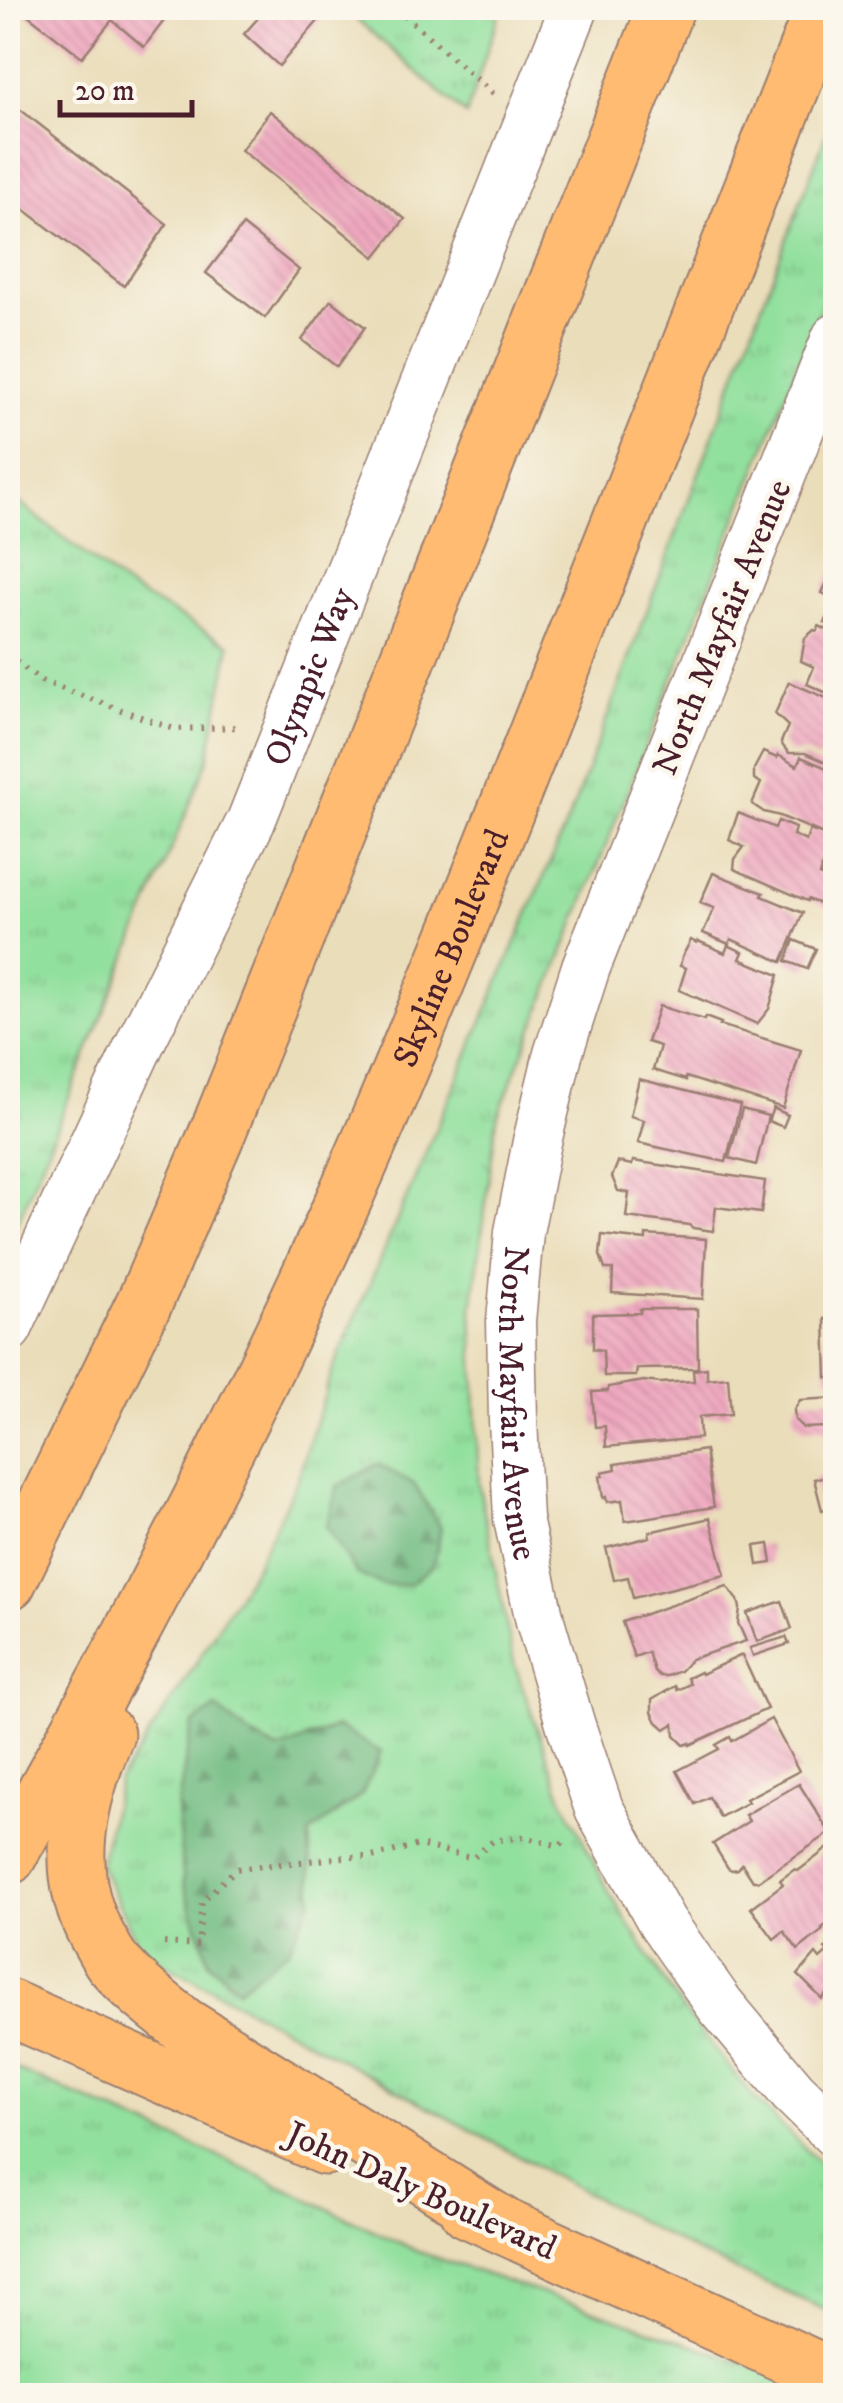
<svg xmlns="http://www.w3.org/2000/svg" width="843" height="2403" viewBox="0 0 843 2403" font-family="'IM FELL DW Pica',serif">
<defs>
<pattern id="grass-tufts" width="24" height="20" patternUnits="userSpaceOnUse" patternTransform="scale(2.5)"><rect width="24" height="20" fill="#92e09e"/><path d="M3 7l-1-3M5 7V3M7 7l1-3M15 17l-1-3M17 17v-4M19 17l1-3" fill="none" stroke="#7fc088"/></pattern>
<pattern id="forest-firs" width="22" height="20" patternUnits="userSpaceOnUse" patternTransform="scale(2.5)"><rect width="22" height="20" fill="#75be85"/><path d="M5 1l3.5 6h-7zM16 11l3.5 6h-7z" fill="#629a6d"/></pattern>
<pattern id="building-back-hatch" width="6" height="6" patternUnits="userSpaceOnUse" patternTransform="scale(2.5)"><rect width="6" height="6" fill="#efa9c0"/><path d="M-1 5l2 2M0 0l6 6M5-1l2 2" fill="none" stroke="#ce91a5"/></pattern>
</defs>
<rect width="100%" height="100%" fill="#fbf7ec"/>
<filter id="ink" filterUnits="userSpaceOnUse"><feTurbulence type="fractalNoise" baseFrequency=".01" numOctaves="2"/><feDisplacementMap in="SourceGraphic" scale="20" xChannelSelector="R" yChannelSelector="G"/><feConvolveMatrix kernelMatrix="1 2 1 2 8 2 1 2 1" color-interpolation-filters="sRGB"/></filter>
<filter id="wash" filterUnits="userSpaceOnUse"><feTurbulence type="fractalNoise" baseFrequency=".0048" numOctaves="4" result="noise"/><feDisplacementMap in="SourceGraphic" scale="40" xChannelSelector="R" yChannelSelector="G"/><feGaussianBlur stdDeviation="2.25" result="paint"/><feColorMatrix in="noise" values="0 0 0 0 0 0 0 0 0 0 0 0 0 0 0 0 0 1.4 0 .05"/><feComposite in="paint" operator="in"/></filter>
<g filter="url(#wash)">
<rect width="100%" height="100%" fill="#eaddba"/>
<g fill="url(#grass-tufts)" stroke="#6e8064" stroke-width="2.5" fill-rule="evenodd">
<path d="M344,8H501L466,115Z"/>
<path d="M835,110V272L497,1118L472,1309L479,1486L514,1663L562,1798L611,1896L680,2006L754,2098L835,2179V2314L697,2253L160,1961L140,1948L100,1865L119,1780L183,1684L255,1567L297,1481L332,1372L572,811ZM216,1708L250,1735L279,1750L337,1727L362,1794L309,1834L312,1899L238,1989L209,1962L184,1886Z"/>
<path d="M8,494L128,588L230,645L208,760L8,1245Z"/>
<path d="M8,2066L226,2160L419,2252L660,2333L835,2395H8Z"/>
</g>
<g fill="url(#forest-firs)" stroke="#606e58" stroke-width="2.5">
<path d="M378,1464L414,1484L441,1528L434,1564L409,1585H382L357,1574L326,1526L338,1486Z"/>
<path d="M216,1708L250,1735L278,1750L337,1727L381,1752L362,1794L309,1834L312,1899L289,1949L238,1989L209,1962L184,1886L177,1809L192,1725Z"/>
</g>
<g id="blocks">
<g fill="url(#building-back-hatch)">
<path d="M19,8H171L173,9L144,47L112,20L82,57Z"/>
<path d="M267,8H319L325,13L279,66L244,34Z"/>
<path d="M8,100L167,224L124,286L8,197Z"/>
<path d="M270,111L405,219L375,257L241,150Z"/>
<path d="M243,225L299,270L265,318L206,273Z"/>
<path d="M331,300L365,327L337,367L302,340Z"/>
<path d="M836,562V628L825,623L835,599L822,593Z"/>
<path d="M819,626L832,632L836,631V697L807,684L814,667L801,661L805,638L814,630L817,631Z"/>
<path d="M789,682L836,702V766L805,753H789L783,746L781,742L788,726L775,714Z"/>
<path d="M763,752L777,758L778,755L797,766L801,757L836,772V833L833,838L780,816L764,812L752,804L761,783L754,779V769Z"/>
<path d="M738,813L775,828L778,821L795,828L793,835L806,841L810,830L829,837L824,848L829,851L819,875L835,882L828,898L835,901L832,909L808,899L807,901L734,869L735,859L744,847L729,840Z"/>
<path d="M713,873L764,893L762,896L803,913L782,962L731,939L729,944L703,933L714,908L700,903Z"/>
<path d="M691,940L697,943L698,941L725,953L728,945L743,952L740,959L779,975L769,1009L757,1024L679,990L686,968L680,966L682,957Z"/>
<path d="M794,940L816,949L807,969L786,961Z"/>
<path d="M659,1006L704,1020L705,1017L721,1023L720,1025L801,1050L783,1108L686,1077V1080L653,1070L660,1046L647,1042Z"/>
<path d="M639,1079L740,1105L726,1162L638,1143L644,1120L630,1116Z"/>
<path d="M773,1108L788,1115L783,1127L768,1121Z"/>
<path d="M742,1109L768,1116L756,1165L729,1158Z"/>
<path d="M633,1161L765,1181L761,1213L716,1207L713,1231L693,1228L689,1225L626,1217L629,1193L618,1191L612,1177L618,1162L632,1165Z"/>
<path d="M602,1235L646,1240V1235L706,1239L703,1299L612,1293L613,1269H605L600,1255Z"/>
<path d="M833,1273H836V1300L830,1299Z"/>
<path d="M640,1309H697L698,1368L637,1369L636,1376H604L603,1350L593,1349V1314L640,1313Z"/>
<path d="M836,1318V1378H827L825,1319Z"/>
<path d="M707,1368V1379L728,1377L731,1414L699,1417L700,1438L606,1447L605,1426L595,1427L592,1392L608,1391V1387L644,1381L660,1383L694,1381L693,1370Z"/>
<path d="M836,1398V1455L828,1447L826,1427L803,1428L795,1420L794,1410L800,1400Z"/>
<path d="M705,1450L714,1507L625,1521L622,1500L607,1502L606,1497L603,1498L600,1476H603L602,1472L616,1469L615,1464Z"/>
<path d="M836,1474V1507L822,1510L814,1479Z"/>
<path d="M710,1518L725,1575L633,1598L628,1577L614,1580L606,1548L650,1537L649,1532Z"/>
<path d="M769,1544L772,1563L758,1565L755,1546Z"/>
<path d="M727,1586L738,1600L740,1608L738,1623L746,1641L691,1659L680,1671L667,1676H660L654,1671L648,1652L634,1657L622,1622Z"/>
<path d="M782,1601L792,1629L757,1642L747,1613Z"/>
<path d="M786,1637L789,1644L753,1656L750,1648Z"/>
<path d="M742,1655L767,1709L690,1745V1743L684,1745L675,1736L674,1724L665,1729L657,1722L652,1712V1700L675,1686L677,1690L690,1684L687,1678L700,1672L701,1674Z"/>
<path d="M771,1719L799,1771L746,1799L748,1802L720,1817L709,1797L695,1804L677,1771L719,1749L716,1745L730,1737L732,1741Z"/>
<path d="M799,1784L830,1833L758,1881H753L742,1864L738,1869L732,1870L728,1868L713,1844L749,1821L745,1815Z"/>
<path d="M836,1842V1917L822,1928L823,1930L798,1950L784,1931L774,1939L751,1908L783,1884L780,1880L795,1869L798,1871Z"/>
<path d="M836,1934V1996L830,1990L822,1999L798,1975L816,1954L820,1959L828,1952L825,1949L830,1944L828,1942Z"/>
</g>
</g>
</g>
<g filter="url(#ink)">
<use href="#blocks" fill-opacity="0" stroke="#9a7e72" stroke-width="2.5"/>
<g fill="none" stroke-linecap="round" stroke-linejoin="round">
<defs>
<g id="minor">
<path id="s1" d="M836,338L586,967L558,1054L537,1142L519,1232L511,1321L513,1420L518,1519L540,1621L571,1726L599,1809L662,1922L720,2005L793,2092L836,2134"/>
<path id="s2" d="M8,1328L143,1037L251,821L574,8"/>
</g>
<g id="primary">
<path d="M8,1582L146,1299L219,1129L427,611L666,8"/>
<path d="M106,1734C79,1799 61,1871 97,1936C102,1945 107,1955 113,1963C134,1987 158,2005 183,2025L502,2225"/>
<path id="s3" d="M8,1857C125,1651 235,1441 333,1224C419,1033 496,837 573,641C656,430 739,219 823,8"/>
<path d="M8,2007L325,2147"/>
<path d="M468,2210L836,2378"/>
</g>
</defs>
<use href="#minor" stroke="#9a7e72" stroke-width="51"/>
<use href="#primary" stroke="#9a7e72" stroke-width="59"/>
<g stroke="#9a7e72" stroke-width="6" stroke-dasharray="2.5 8" stroke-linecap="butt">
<path d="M397,8L493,94"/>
<path d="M8,655L41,681L174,729L239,727"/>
<path d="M164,1943L198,1945L202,1901L236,1869L345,1857H372L419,1845L473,1858L493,1841L523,1837L560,1846L566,1840"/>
</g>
<use href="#minor" stroke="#fff" stroke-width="48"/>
<use href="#primary" stroke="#ffbb71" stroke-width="55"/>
</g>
</g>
<g text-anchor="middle" stroke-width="9" stroke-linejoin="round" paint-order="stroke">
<g font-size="35" fill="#4a1f2b" stroke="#fbf7ec">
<text transform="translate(721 627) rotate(-68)" y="12">North Mayfair Avenue</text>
<text dy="12" stroke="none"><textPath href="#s2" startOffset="718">Olympic Way</textPath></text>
<text dy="12" stroke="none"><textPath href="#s3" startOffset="1012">Skyline Boulevard</textPath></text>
<text dy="12" stroke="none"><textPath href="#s1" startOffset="1122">North Mayfair Avenue</textPath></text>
<text transform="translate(422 2190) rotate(24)" y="12">John Daly Boulevard</text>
</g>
</g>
<rect width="843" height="2403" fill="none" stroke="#fbf7ec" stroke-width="40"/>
<path d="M60 100v15h132v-15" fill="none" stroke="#4a1f2b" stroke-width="5"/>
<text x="75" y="100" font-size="30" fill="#4a1f2b" stroke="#fbf7ec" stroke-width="8" paint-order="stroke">20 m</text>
</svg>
